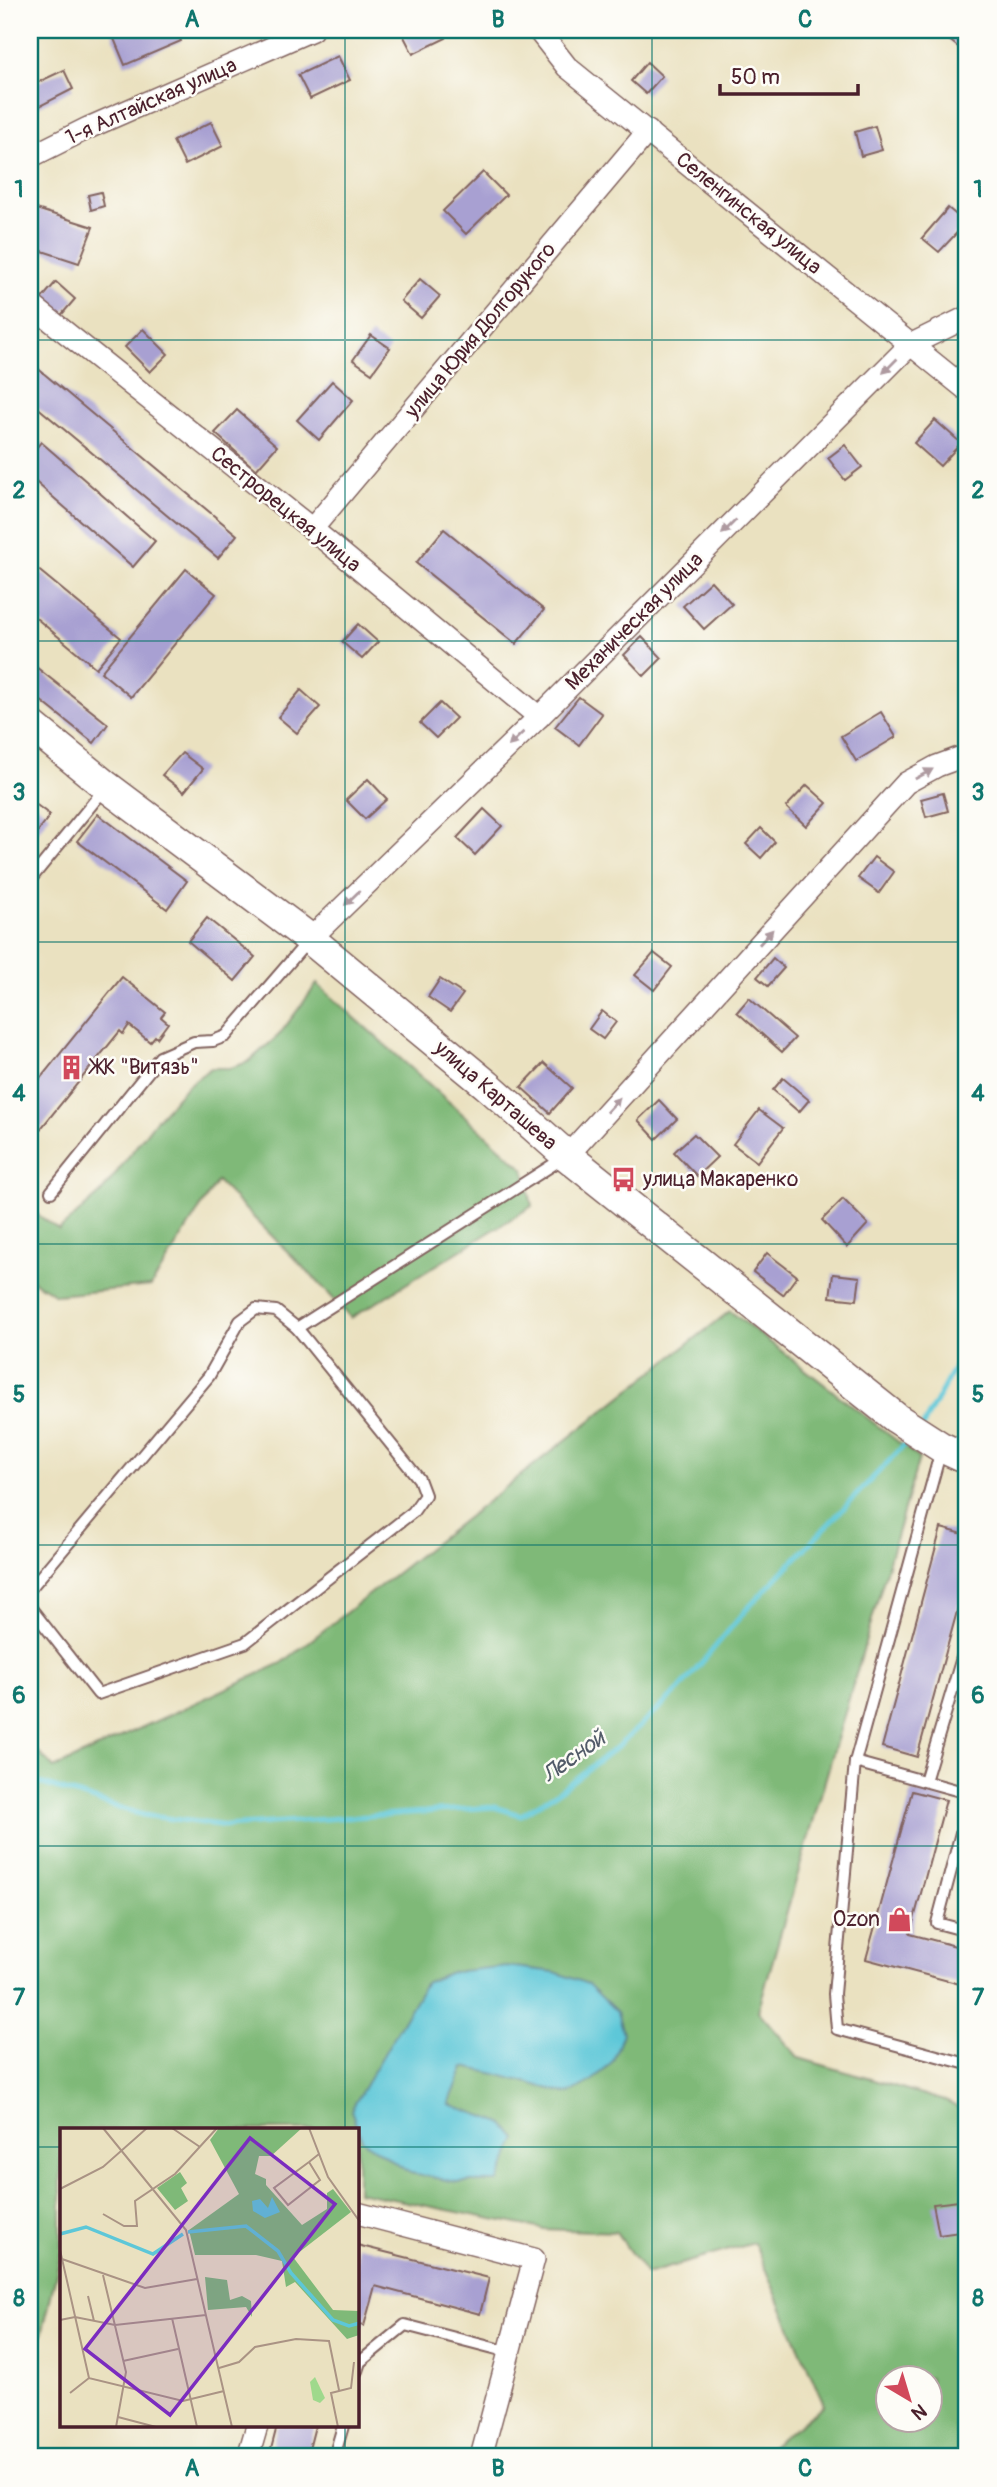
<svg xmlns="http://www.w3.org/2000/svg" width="997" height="2487" viewBox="0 0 997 2487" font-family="Pangolin,sans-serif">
<rect width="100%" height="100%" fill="#fdfcf7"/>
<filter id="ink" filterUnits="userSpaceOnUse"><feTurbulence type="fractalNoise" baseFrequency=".0143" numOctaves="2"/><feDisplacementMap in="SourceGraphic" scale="14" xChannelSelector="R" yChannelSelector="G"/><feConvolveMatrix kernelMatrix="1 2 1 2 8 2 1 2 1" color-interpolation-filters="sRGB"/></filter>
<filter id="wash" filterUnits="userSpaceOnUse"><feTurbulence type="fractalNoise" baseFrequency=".00686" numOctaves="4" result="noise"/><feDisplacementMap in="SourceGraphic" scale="28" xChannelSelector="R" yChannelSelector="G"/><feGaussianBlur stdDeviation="1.57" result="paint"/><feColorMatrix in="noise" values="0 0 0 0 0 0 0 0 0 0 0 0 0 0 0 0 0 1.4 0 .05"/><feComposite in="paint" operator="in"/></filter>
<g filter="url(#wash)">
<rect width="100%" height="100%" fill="#eae1c0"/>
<g fill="#7fb978" stroke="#646c52" stroke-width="2" fill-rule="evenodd">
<path d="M317,984L524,1169L532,1206L351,1318L318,1282L217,1181L151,1286L56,1295L30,1279V1209L59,1230L101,1193L156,1120L188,1085L211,1068H230L248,1062L279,1035Z"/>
<path d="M730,1311L919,1458L758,2011L799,2058L945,2101L967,2112V2457H757L824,2405L754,2243L646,2274L616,2232L543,2229L357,2192V2130H61V2253L30,2386V1744L54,1768L282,1663ZM888,2378H930V2420H888Z"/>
</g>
<path fill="#5dc7d8" stroke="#547382" stroke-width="2" d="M507,1966L555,1972L588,1984L617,2012L623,2033L613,2061L592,2081L568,2094L496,2074L464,2067L449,2104L503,2123L517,2139L498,2182H457L410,2173L362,2140L351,2110L426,1982L451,1972Z"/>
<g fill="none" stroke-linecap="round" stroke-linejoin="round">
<g stroke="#5dc7d8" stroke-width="5">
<path d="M923,1426L956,1364L967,1346"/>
<path d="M30,1780L143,1815L227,1826L494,1807L521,1815L555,1794L617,1747L679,1690L745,1611L911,1438"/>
</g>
</g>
<g id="blocks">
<g fill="#a8a0d2">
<path d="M123,30H176L181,41L125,65L112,34Z"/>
<path d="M404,30H442L446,38L413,54L401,31Z"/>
<path d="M937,30H967V49L964,52Z"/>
<path d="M338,56L350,80L310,99L298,75Z"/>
<path d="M647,62L662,76L646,94L631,81Z"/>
<path d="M64,70L73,89L36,108L30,96V86Z"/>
<path d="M211,122L223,146L185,165L173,141Z"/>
<path d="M875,126L882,150L861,156L855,132Z"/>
<path d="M483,172L506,195L466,234L443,211Z"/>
<path d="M101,192L104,206L91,210L88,195Z"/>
<path d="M30,207L93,227L79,263L30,247Z"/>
<path d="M948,208L966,223L939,252L922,238Z"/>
<path d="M420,279L440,296L421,318L401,301Z"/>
<path d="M56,282L75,299L57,320L38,303Z"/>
<path d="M143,329L168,354L150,372L125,347Z"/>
<path d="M371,335L390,348L372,373L353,360Z"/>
<path d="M30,362L237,535L218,558L30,401Z"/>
<path d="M332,381L353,400L319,440L297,420Z"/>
<path d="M237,410L277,446L256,470L215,433Z"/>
<path d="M935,420L961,443L940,466L914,443Z"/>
<path d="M41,442L155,541L133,567L30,477V456Z"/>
<path d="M845,445L862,467L845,480L828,458Z"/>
<path d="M444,529L544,610L516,644L416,563Z"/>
<path d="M30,563L121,638L96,668L30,613Z"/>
<path d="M186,569L216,594L131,697L101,672Z"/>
<path d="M711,581L732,604L704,629L683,606Z"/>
<path d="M358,624L378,642L362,659L342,642Z"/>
<path d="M642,637L662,658L644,676L624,655Z"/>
<path d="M36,667L108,724L94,743L30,692V674Z"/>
<path d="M301,690L320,707L297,733L278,717Z"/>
<path d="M579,697L602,714L579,745L555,727Z"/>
<path d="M440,703L456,718L436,738L420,723Z"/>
<path d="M881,712L896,737L856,761L841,736Z"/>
<path d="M182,753L203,769L184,792L162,775Z"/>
<path d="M368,779L387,799L365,819L346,800Z"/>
<path d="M807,785L827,803L806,826L786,807Z"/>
<path d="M943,793L948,811L926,817L921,799Z"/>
<path d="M30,800L50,815L30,842Z"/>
<path d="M484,809L502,826L475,855L457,838Z"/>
<path d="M98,814L187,881L167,909L77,841Z"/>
<path d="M761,828L775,842L761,858L746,844Z"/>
<path d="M874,857L894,872L879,893L858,878Z"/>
<path d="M207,918L255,957L235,981L188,941Z"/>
<path d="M654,953L672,967L654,990L635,975Z"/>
<path d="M773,958L784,968L768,986L757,977Z"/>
<path d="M122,977L165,1012L161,1017L168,1023L157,1038L155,1036L150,1042L129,1025L123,1034L120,1031L30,1142V1091Z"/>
<path d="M440,979L463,994L450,1012L428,997Z"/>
<path d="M749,998L795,1038L782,1052L737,1012Z"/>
<path d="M602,1011L616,1022L603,1039L589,1029Z"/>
<path d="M544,1063L572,1088L550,1113L521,1087Z"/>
<path d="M783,1078L809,1100L799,1112L773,1090Z"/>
<path d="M659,1100L677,1119L656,1139L638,1120Z"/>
<path d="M759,1110L783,1128L757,1162L733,1144Z"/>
<path d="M694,1134L717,1157L697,1176L674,1152Z"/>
<path d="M843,1199L868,1224L847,1247L822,1220Z"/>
<path d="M767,1253L797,1276L783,1295L753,1272Z"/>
<path d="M833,1274L860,1277L857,1300L830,1297Z"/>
<path d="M941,1528L967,1535V1575L917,1757L882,1747Z"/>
<path d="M912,1791L946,1800L910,1934L967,1949V1986L866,1959Z"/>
<path d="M967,2200V2231L939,2235L933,2204Z"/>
<path d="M357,2245L489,2278L480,2314L375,2286L364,2326L357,2324Z"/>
<path d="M277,2426H315L307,2457H269Z"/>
</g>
</g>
</g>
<g filter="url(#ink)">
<use href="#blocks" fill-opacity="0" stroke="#82635f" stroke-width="2"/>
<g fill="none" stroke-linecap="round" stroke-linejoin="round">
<defs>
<g id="service">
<path d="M30,880L106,787"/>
<path d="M51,1192L160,1057L194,1042L213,1041L226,1036L308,941"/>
<path d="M297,1328L565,1157"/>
<path d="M941,1450L855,1762L834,1994L837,2029L967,2064"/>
<path d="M30,1589L209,1376L240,1321L256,1309L276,1311L297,1328L419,1479L425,1495L413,1512L245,1643L98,1694L30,1607"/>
<path d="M855,1762L967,1793"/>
<path d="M925,1781L967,1641"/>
<path d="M967,1810L937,1923L967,1931"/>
<path d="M357,2371L360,2362L405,2325L509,2352"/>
<path d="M334,2457L343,2426"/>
</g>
<g id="minor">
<path d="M538,30L567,67L967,390"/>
<path d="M30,157L88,128L312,30"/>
<path d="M30,304L312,529L539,717"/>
<path d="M312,529L648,131"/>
<path d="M310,939L539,717L910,345L967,317"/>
<path d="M567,1156L906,783L937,766L967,755"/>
<path d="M357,2213L534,2259L481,2457"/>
<path d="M248,2457L257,2426"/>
</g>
<path id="secondary" d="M30,724L106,786L310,939L487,1085L567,1156L896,1418L941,1447L967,1459"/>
</defs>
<use href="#service" stroke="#82635f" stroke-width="14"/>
<use href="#minor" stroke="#82635f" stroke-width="24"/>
<use href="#secondary" stroke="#82635f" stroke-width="33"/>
<use href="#service" stroke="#fff" stroke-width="10"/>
<use href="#minor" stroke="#fff" stroke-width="21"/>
<use href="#secondary" stroke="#fff" stroke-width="30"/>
</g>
<defs><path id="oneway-solid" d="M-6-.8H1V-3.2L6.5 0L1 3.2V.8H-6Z" transform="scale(1.75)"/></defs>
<g fill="#ae9aa0">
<use href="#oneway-solid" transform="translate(890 366) rotate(135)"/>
<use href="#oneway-solid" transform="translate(729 527) rotate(135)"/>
<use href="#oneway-solid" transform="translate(516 739) rotate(136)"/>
<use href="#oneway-solid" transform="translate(924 774) rotate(-29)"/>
<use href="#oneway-solid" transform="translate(352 898) rotate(136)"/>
<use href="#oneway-solid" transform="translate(766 937) rotate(-48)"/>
<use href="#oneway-solid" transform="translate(613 1105) rotate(-48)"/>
</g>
</g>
<path fill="none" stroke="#0f766e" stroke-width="2" stroke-opacity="0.55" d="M345,30V2130M652,30V2457M30,340H967M30,641H967M30,942H967M30,1244H967M30,1545H967M30,1846H967M30,2147H61M357,2147H967M345,2426V2457"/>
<defs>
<symbol id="building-bare" viewBox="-9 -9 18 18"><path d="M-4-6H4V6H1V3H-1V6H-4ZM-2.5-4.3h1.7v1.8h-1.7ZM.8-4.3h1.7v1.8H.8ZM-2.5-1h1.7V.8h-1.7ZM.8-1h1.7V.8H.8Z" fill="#d1495b" stroke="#fdfcf7" stroke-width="2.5" paint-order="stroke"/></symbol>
<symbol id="bus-bare" viewBox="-9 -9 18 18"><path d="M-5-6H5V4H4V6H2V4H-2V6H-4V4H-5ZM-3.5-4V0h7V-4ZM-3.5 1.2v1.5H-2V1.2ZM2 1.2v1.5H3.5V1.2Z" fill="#d1495b" stroke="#fdfcf7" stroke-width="2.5" paint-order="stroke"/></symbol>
<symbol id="shop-bare" viewBox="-9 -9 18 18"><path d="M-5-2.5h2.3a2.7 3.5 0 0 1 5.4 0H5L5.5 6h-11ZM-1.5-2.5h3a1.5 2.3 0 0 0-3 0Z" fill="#d1495b" stroke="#fdfcf7" stroke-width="2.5" paint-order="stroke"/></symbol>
</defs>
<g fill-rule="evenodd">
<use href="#building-bare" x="54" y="1050" width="35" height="35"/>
<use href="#bus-bare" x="606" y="1162" width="35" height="35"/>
<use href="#shop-bare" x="882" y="1902" width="35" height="35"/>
</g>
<g text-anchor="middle" stroke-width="5" stroke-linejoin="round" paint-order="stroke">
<g font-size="21" fill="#4a1f2b" stroke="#fdfcf7">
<text transform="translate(151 101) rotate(-24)" y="7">1-я Алтайская улица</text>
<text transform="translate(749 213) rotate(39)" y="7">Селенгинская улица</text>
<text transform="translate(480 330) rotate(-50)" y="7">улица Юрия Долгорукого</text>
<text transform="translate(286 509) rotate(39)" y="7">Сестрорецкая улица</text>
<text transform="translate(634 621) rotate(-45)" y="7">Механическая улица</text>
<text transform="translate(496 1095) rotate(41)" y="7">улица Карташева</text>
</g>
<g font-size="21" fill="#4a1f2b" stroke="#fdfcf7" text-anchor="start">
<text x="91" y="1074">ЖК "Витязь"</text>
<text x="643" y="1186">улица Макаренко</text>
<text x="880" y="1926" text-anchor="end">Ozon</text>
</g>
<g font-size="23" font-style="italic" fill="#515a68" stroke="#fdfcf7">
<text transform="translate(573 1756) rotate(-36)" y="8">Лесной</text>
</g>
</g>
<g transform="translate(60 2128)">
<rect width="299" height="299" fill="#eae1c0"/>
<path d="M255,249L265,270L260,275L253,272L250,254Z" fill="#9fd98c"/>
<path d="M159,0H242L211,28H199L195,46L206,51V57L242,97L267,81V65L273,61L291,84L233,129L273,182L299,183V207L287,211L235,154L226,159L222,133L196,127H135L129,102L179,66L150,12ZM120,44L127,55L121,60L128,73L115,82L97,60ZM145,149L167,152L170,172L182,168L191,173L192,189L186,179L148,182Z" fill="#7fb978"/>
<path d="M212,69L220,84L205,90L193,83L192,73L200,71L208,80Z" fill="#5dc7d8"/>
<path fill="none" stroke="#5dc7d8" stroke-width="3.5" d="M128,104L186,98L218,123L231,145L273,192L289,198L300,195M0,106L26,99L93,126L123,106"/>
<path fill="none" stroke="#aa9384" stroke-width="2" d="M43,0L126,102L172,299M112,0L140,19M249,0L268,49L300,94M249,34L260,52L228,77L214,60L249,34L259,26M0,61L43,39L87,0M43,86L64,98H77L75,73L115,46L157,0M0,122L29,250M2,131L85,160L137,151M43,147L66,244L56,299M28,168L34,193M112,190L137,299M0,192L15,189L55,197L146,187M63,233L118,221M159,240L179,234L195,219L236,211L269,213L279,262M10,265L29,250L123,273L164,263M58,289L96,299M278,299L271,265L291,260L294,234"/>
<path fill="#7b2cbf" fill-opacity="0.15" stroke="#7b2cbf" stroke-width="3.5" d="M190,10L275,76L110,287L25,221Z"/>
<rect width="299" height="299" fill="none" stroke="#4a1f2b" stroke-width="3.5"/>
</g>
<rect width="997" height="2487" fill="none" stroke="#fdfcf7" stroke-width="77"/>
<g transform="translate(909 2399) rotate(142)"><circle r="33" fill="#fdfcf7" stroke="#b5a4a5" stroke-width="2"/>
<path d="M0-5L12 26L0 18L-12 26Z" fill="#d1495b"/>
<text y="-10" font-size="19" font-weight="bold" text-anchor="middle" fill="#4a1f2b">N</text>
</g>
<path d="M720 84v10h138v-10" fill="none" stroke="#4a1f2b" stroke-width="3.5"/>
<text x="731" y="84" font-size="21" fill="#4a1f2b" stroke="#fdfcf7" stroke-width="5" paint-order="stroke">50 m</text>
<rect x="38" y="38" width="920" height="2410" fill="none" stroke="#0f766e" stroke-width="2.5"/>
<g font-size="23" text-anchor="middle" font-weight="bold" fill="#0f766e">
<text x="192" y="27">A</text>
<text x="498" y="27">B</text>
<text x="805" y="27">C</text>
<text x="19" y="197">1</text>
<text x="978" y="197">1</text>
<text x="19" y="498">2</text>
<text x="978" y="498">2</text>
<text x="19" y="800">3</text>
<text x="978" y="800">3</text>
<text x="19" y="1101">4</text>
<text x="978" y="1101">4</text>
<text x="19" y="1402">5</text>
<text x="978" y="1402">5</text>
<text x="19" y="1703">6</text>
<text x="978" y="1703">6</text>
<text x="19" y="2005">7</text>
<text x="978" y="2005">7</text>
<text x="19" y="2306">8</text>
<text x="978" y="2306">8</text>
<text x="192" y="2476">A</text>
<text x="498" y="2476">B</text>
<text x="805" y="2476">C</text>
</g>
</svg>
